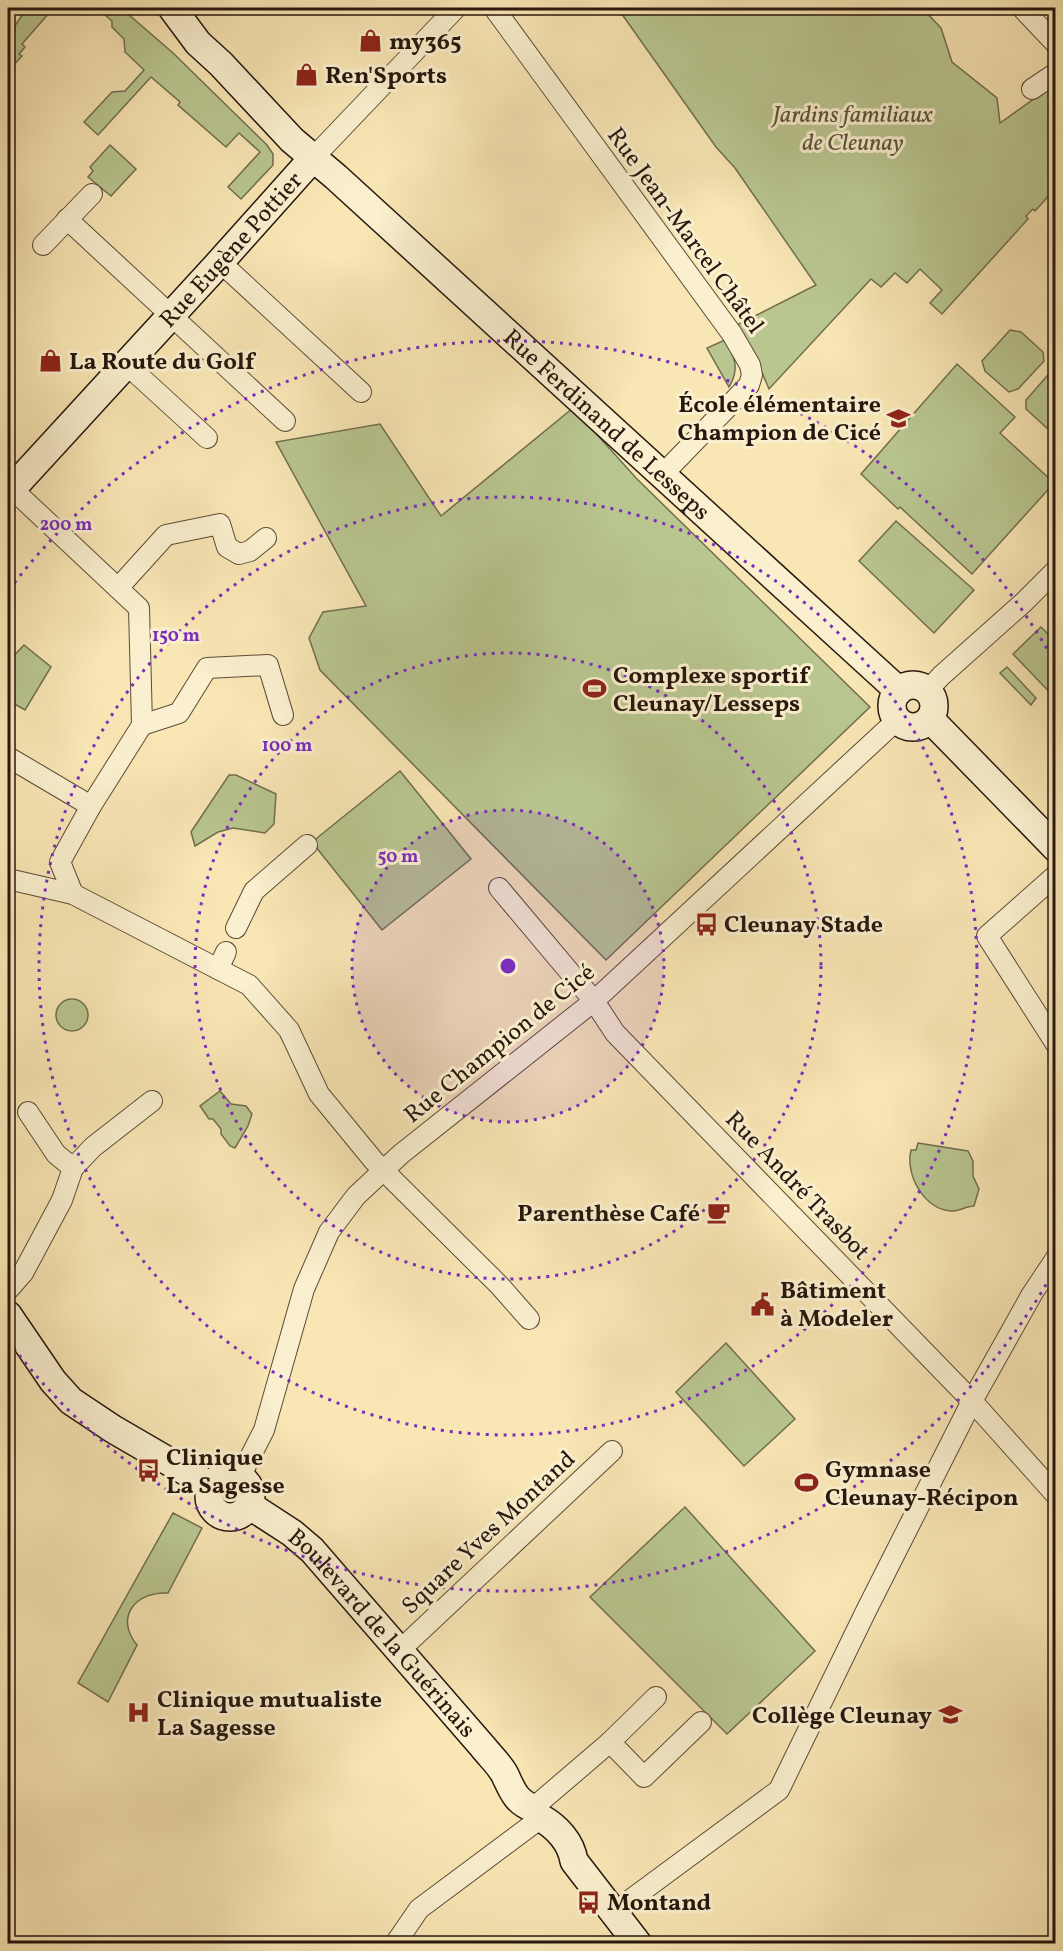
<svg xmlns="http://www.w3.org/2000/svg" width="1063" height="1951" viewBox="0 0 1063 1951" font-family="Vollkorn,serif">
<rect width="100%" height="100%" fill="#f8e6b4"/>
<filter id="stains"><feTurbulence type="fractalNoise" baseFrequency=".00333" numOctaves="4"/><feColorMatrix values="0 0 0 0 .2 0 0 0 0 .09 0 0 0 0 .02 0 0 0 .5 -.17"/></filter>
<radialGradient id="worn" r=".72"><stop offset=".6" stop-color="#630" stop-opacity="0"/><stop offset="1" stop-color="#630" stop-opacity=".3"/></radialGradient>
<g fill="#b9c690" stroke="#706e4f" stroke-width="1.5">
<path d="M27,8H94L92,10L50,12L22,44L25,47L19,54L22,56L10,69L12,95L8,91V36Z"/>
<path d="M97,8H121L173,53L267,145L273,154V165L241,199L228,187L260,152L239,133L226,147L178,105L180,102L151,77L98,135L84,122L112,92L125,91L144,70L125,52L124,39L112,27V21Z"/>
<path d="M597,8H922L941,28L952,62L997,98L1000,123L1055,84V189L1035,211L1033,209L1026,216L1028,219L942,314L930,303L942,290L920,269L907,283L895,273L881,287L871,279L769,389L755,356L735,326L816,285L735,168L716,147L619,10Z"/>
<path d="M110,145L136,169L111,196L88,177L93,171L90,167Z"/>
<path d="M1010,330L1021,332L1043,352L1044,361L1018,389L1009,392L985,371L982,361Z"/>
<path d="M725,340C735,357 740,369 729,387L707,348Z"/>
<path d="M957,364L1015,417L1000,433L1054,483L972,574L900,507L898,509L861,474Z"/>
<path d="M1055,367V428L1054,426L1049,430L1026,409V400Z"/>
<path d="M573,408L637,479L870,707L606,960L320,670L309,638L323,612L366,606L276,442L380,424L441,516Z"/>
<path d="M896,521L974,590L934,633L859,561Z"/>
<path d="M1041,627L1055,641V698L1013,654Z"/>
<path d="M24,645L51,667L25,710L13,703L8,707V662Z"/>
<path d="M1007,667L1036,698L1031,705L1000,673Z"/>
<path d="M400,771L471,859L382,930L312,842Z"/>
<path d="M229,775H236L276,794L274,824L265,833L233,828L218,832L195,846L191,832Z"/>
<circle cx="72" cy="1015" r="16"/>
<path d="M220,1091L231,1104L246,1106L252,1114L248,1126L235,1148L230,1146L221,1134V1129L213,1119H209L200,1106Z"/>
<path d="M918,1143L968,1151L973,1161V1176L979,1189L974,1206C965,1206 959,1212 951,1211C924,1209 905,1175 911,1150H916Z"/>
<path d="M726,1343L795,1419L744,1466L676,1392Z"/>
<path d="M685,1507L815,1651L727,1734L590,1597Z"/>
<path d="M173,1513L202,1528L168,1593C136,1591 114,1617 137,1645L108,1702L78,1683Z"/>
</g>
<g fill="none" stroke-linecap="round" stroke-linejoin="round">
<defs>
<g id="street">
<path d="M494,8L732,334L750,365L752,375L749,385L663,474"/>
<path d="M1022,8L1056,44"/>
<path d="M1032,89L1056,73"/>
<path d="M313,158L456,8"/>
<path d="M67,219L285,421"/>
<path d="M43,245L92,194"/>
<path d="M220,262L361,392"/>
<path d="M126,364L207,438"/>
<path d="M8,485L139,608L142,725L91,806L60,862L73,894"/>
<path d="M118,588L166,535L220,524L227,547L239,554L250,551L266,538"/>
<path d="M927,691L941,676L1024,602L1056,570"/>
<path d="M142,725L179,713L207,668L268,665L283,715"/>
<path d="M8,757L91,806"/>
<path d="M1056,875L987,936L1056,1044"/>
<path d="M8,879L73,894L249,985L289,1030L319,1094L374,1161L499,1285L529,1319"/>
<path d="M499,888L594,1001L615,1033L972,1401L1056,1495"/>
<path d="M236,928L254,891L307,845"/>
<path d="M218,969L226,952"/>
<path d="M28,1112L56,1154L73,1168"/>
<path d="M8,1290L23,1273L62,1200L73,1168L93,1147L152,1101"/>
<path d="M240,1477L264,1430L304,1289L329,1232L356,1196L401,1154L594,1001L897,720"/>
<path d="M400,1650L612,1451"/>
<path d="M610,1742L644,1777L701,1722"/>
<path d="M533,1808L610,1742L656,1697"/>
<path d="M616,1915L630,1900L779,1790L866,1611L972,1401L1032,1294L1056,1258"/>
<path d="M395,1944L419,1909L541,1818"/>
</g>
<g id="secondary">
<path id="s1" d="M172,8L198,43L221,64L292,140L336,177L899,691"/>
<path id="s2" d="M8,493L220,262L313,158"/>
<circle cx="913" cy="706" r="21"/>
<path d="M930,719L1056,848"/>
<path d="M8,1315L53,1381L71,1401L113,1429L211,1486"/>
<circle cx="230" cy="1496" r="21"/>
<path id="s3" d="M249,1505L292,1533L312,1550L483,1747C490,1756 500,1765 505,1775C512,1790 516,1802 533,1808"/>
<path d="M541,1818C557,1827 571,1842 574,1861L638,1944"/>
</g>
</defs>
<use href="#street" stroke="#5b4b38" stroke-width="22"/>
<use href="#secondary" stroke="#27170e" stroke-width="30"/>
<use href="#street" stroke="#faefce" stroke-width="20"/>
<use href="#secondary" stroke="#faefce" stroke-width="27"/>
</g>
<circle cx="508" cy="966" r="156" fill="#7b2cbf" fill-opacity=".12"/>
<g fill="none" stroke="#7b2cbf" stroke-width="3" stroke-dasharray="3 6">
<circle cx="508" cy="966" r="156"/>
<circle cx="508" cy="966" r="313"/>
<circle cx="508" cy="966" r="469"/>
<path d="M1055 1269A625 625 0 0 1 9 1342M9 590A625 625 0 0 1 1055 663"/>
</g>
<defs>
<symbol id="shop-bare" viewBox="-9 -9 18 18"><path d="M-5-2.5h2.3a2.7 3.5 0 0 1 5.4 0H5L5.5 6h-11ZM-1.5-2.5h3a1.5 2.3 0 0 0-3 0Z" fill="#8f2418" stroke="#faefce" stroke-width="2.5" paint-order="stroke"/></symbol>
<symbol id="school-bare" viewBox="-9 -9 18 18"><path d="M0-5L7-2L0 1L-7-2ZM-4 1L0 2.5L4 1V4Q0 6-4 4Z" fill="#8f2418" stroke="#faefce" stroke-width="2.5" paint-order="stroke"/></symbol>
<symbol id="stadium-bare" viewBox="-9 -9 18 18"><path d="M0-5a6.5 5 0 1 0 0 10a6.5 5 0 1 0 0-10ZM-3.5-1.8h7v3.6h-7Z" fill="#8f2418" stroke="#faefce" stroke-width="2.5" paint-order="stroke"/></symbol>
<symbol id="bus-bare" viewBox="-9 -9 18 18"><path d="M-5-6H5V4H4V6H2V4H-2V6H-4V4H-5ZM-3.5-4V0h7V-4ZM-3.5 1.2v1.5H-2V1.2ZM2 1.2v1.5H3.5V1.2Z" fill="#8f2418" stroke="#faefce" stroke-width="2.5" paint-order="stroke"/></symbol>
<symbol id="cafe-bare" viewBox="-9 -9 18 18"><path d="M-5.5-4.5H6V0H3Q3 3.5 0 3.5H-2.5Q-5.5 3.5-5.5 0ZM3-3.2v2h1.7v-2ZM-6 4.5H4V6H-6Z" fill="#8f2418" stroke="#faefce" stroke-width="2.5" paint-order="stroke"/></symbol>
<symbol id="civic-bare" viewBox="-9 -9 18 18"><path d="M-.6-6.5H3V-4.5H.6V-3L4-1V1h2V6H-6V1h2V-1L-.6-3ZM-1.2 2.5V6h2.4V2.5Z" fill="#8f2418" stroke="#faefce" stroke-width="2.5" paint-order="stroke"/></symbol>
<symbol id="hospital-bare" viewBox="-9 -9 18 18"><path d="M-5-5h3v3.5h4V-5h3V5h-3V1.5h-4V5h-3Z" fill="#8f2418" stroke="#faefce" stroke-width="2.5" paint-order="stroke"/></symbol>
</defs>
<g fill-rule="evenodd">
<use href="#shop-bare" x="354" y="24" width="33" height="33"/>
<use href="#shop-bare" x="290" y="58" width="33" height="33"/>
<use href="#shop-bare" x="34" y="344" width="33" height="33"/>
<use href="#school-bare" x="882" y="402" width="33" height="33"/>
<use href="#stadium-bare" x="578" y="672" width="33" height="33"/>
<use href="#bus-bare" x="690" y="908" width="33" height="33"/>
<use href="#cafe-bare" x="702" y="1196" width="33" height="33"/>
<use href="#civic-bare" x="746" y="1288" width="33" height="33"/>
<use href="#bus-bare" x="132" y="1454" width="33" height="33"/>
<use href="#stadium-bare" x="790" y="1466" width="33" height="33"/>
<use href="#hospital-bare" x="122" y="1696" width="33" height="33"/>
<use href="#school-bare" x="934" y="1698" width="33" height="33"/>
<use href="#bus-bare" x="572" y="1886" width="33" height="33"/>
</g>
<g text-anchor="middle" stroke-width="6" stroke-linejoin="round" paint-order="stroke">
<g font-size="24" font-weight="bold" fill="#27170e" stroke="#faefce" text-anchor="start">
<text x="389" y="49">my365</text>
<text x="325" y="83">Ren'Sports</text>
<text x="69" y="369">La Route du Golf</text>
<text x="881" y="412" text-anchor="end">École élémentaire<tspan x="881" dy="28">Champion de Cicé</tspan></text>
<text x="613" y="683">Complexe sportif<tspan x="613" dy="28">Cleunay/Lesseps</tspan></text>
<text x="724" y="932">Cleunay Stade</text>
<text x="700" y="1221" text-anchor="end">Parenthèse Café</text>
<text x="780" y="1298">Bâtiment<tspan x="780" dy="28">à Modeler</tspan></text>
<text x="166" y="1465">Clinique<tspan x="166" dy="28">La Sagesse</tspan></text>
<text x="825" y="1477">Gymnase<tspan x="825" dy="28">Cleunay-Récipon</tspan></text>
<text x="157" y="1707">Clinique mutualiste<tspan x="157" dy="28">La Sagesse</tspan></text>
<text x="932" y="1723" text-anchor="end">Collège Cleunay</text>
<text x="607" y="1910">Montand</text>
</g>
<g font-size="24" font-style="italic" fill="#5a543c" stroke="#faefce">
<text x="853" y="122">Jardins familiaux<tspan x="853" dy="28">de Cleunay</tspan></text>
</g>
<g font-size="24" fill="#27170e" stroke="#faefce">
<text transform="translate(686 230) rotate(54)" y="8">Rue Jean-Marcel Châtel</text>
<text dy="8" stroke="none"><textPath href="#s2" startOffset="330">Rue Eugène Pottier</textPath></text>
<text dy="8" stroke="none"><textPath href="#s1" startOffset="603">Rue Ferdinand de Lesseps</textPath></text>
<text transform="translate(499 1043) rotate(-39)" y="8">Rue Champion de Cicé</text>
<text transform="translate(798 1185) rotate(46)" y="8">Rue André Trasbot</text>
<text transform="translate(488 1532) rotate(-43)" y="8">Square Yves Montand</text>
<text dy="8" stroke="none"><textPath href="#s3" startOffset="186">Boulevard de la Guérinais</textPath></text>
</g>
</g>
<circle cx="508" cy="966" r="9" fill="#7b2cbf" stroke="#faefce" stroke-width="3"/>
<g font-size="18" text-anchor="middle" font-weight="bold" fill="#7b2cbf" stroke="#faefce" stroke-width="6" stroke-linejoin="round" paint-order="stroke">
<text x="66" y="530">200 m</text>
<text x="176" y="641">150 m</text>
<text x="287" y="751">100 m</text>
<text x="398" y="862">50 m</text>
</g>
<rect width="1063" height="1951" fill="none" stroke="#f8e6b4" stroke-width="30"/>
<rect x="9" y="9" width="1045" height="1933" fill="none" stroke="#27170e" stroke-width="3"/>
<rect x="15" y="15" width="1033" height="1921" fill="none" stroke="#27170e" stroke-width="1.5"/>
<rect width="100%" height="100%" filter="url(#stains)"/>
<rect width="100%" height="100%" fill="url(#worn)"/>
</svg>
